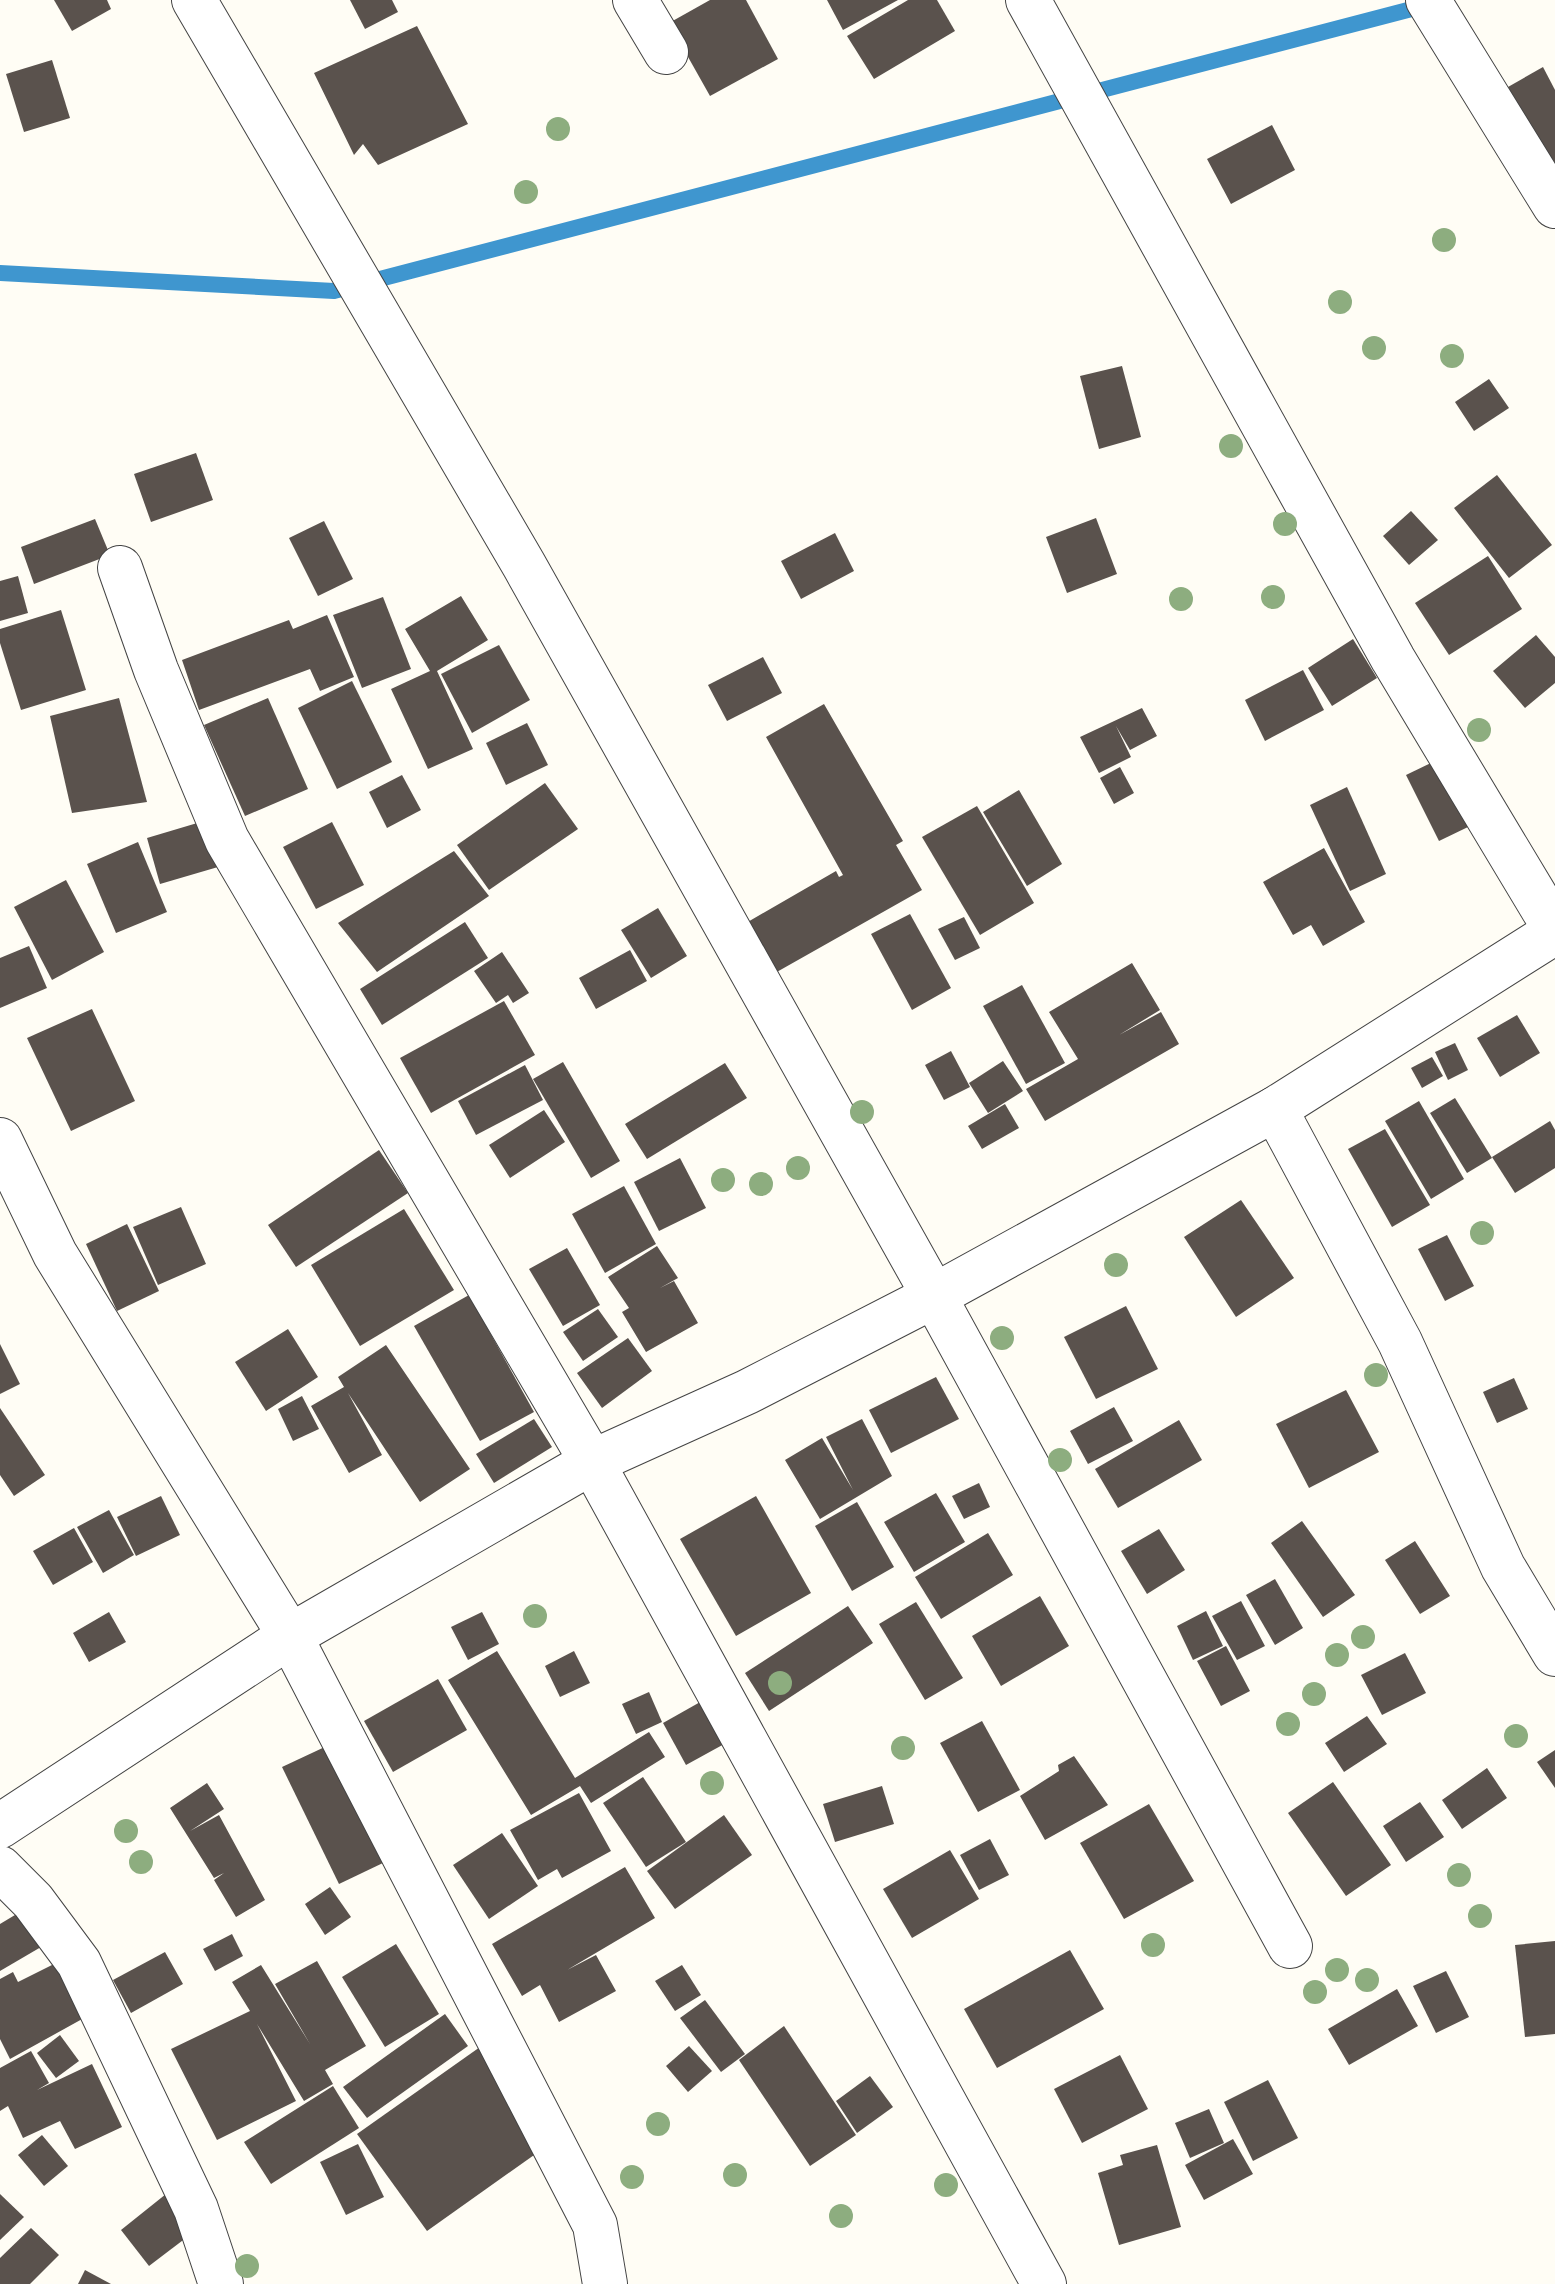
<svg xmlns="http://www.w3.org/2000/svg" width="1555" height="2284" viewBox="0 0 1555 2284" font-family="'Times New Roman',serif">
<rect width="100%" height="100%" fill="#fffdf5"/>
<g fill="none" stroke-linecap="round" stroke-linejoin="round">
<path stroke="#3f96cf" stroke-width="16" d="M0,273L334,291L1427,5"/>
</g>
<g fill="#5a524d">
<path d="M54,0H107L111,9L72,31Z"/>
<path d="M350,0H392L398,12L365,29Z"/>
<path d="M710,0H746L778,59L710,96L669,23Z"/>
<path d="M827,0H898L843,30Z"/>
<path d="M908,0H937L955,31L874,79L847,36Z"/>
<path d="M417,26L468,124L378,165L363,144L354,155L314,73Z"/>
<path d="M52,60L70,118L24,132L6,74Z"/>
<path d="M1543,67L1555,90V171L1508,87Z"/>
<path d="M1272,125L1295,170L1231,204L1207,159Z"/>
<path d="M1122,366L1141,437L1099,449L1080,376Z"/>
<path d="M1489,379L1509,408L1474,431L1455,402Z"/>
<path d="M196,453L213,500L151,522L134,474Z"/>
<path d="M1497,475L1552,545L1509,578L1454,508Z"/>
<path d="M1411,511L1438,540L1409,565L1383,536Z"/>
<path d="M1096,518L1117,574L1067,593L1046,537Z"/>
<path d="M95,519L110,555L34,584L21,547Z"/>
<path d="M324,521L353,579L318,596L289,538Z"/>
<path d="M835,533L854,571L801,599L781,561Z"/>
<path d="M1488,556L1522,609L1449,655L1415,603Z"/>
<path d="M18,576L28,613L0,621V581Z"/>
<path d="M461,596L488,640L437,671L473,749L428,769L391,689L430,671L405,629Z"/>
<path d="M383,597L411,669L362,688L333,615Z"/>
<path d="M61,610L86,690L21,710L0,643V629Z"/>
<path d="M327,615L354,677L320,691L310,669L199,710L182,660L289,620L293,629Z"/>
<path d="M1536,635L1555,657V683L1525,708L1493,671Z"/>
<path d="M1353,639L1377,678L1332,706L1308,668Z"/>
<path d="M499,645L530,700L472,733L441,674Z"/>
<path d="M763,657L782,693L727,721L708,685Z"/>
<path d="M1303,670L1324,710L1265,741L1245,700Z"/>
<path d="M352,681L392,762L337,789L298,708Z"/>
<path d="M119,698L147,802L72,813L50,716Z"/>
<path d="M268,698L308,789L245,816L204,725Z"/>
<path d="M824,704L903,841L896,845L922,890L775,973L746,923L836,871L839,877L843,875L766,737Z"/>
<path d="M1142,708L1157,736L1130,750L1116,726L1131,757L1099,773L1080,737Z"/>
<path d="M527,723L548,765L506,785L486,743Z"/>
<path d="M1435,761L1468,827L1439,841L1406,775Z"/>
<path d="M1120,767L1134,793L1114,804L1100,778Z"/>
<path d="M402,775L421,810L387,828L369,792Z"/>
<path d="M545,783L578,829L489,890L457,845Z"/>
<path d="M1347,787L1386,874L1350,891L1310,805Z"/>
<path d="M1019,790L1062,864L1027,886L983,812Z"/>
<path d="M977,806L1034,903L980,935L922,837Z"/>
<path d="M204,821L218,867L160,884L147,838Z"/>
<path d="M332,822L364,885L316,909L283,847Z"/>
<path d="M138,842L167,912L116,933L87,864Z"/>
<path d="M1324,848L1365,922L1323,946L1311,925L1293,935L1263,882Z"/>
<path d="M454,851L489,896L377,972L338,923Z"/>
<path d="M66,880L104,952L52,980L14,907Z"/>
<path d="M658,908L687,956L651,978L621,930Z"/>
<path d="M910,914L951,988L912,1010L871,934Z"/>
<path d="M964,917L980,948L955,960L938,929Z"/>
<path d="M465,922L488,958L382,1025L360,989Z"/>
<path d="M29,946L47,988L0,1008V958Z"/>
<path d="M630,950L647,981L596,1009L579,978Z"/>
<path d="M502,952L529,993L513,1003L508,995L496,1003L474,971Z"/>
<path d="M1132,963L1160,1010L1119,1035L1161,1012L1179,1044L1045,1121L1026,1089L1078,1059L1049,1012Z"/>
<path d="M1022,985L1065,1063L1026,1084L983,1006Z"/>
<path d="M504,1001L535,1055L431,1113L400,1058Z"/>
<path d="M92,1009L135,1101L71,1131L27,1038Z"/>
<path d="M1517,1015L1540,1053L1500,1077L1477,1038Z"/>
<path d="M1455,1043L1468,1070L1448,1080L1435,1052Z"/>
<path d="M951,1051L970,1087L944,1100L925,1065Z"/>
<path d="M1432,1057L1443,1076L1422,1088L1411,1068Z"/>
<path d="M1003,1061L1023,1091L988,1113L969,1083Z"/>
<path d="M563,1062L620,1161L591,1178L533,1079Z"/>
<path d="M725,1063L747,1098L647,1159L625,1124Z"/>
<path d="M525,1065L543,1100L476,1135L458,1101Z"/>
<path d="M1455,1098L1492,1158L1467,1173L1430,1113Z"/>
<path d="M1419,1101L1464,1179L1431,1199L1385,1121Z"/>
<path d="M1005,1104L1019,1128L982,1149L968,1126Z"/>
<path d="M544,1110L565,1142L510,1178L489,1145Z"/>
<path d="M1550,1121L1555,1130V1168L1515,1193L1492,1157Z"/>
<path d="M1385,1129L1430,1205L1392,1227L1348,1149Z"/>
<path d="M379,1150L408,1193L296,1267L268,1225Z"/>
<path d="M680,1158L706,1208L659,1231L634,1182Z"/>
<path d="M624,1186L656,1244L605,1273L572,1214Z"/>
<path d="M1241,1200L1294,1278L1236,1317L1184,1237Z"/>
<path d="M181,1207L206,1264L158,1285L133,1227Z"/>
<path d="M404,1209L454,1290L360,1346L311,1265Z"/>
<path d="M127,1224L159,1291L117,1311L86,1244Z"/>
<path d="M1447,1235L1474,1286L1445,1301L1418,1249Z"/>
<path d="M657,1246L678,1278L660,1288L674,1281L698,1323L646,1352L622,1312L629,1308L608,1277Z"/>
<path d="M567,1248L600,1305L563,1326L529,1269Z"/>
<path d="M469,1295L534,1412L480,1441L414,1326Z"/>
<path d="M1126,1306L1158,1369L1096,1399L1064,1337Z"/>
<path d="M598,1309L618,1337L583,1361L563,1332Z"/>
<path d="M288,1329L318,1377L266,1411L235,1362Z"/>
<path d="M628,1338L652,1371L602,1408L577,1373Z"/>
<path d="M0,1344L20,1384L0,1394Z"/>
<path d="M386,1345L470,1469L420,1502L348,1393L382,1455L349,1473L311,1406L344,1387L338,1377Z"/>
<path d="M936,1377L959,1419L891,1453L869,1410Z"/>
<path d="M1514,1378L1528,1409L1497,1423L1483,1392Z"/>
<path d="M1346,1390L1379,1452L1309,1488L1276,1424Z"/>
<path d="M302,1396L319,1429L293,1441L278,1409Z"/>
<path d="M1114,1407L1133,1441L1088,1464L1070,1431Z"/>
<path d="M0,1408L45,1475L14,1496L0,1475Z"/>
<path d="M534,1419L552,1447L494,1483L476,1454Z"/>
<path d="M862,1419L892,1476L820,1519L785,1460L822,1438L853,1490L826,1437Z"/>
<path d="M1179,1420L1202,1460L1118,1508L1095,1469Z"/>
<path d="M979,1483L990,1507L964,1519L952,1496Z"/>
<path d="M936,1493L965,1542L914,1572L884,1522Z"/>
<path d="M161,1496L180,1535L136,1556L117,1517Z"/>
<path d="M756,1496L811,1593L736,1636L680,1539Z"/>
<path d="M857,1502L894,1567L852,1591L815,1526Z"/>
<path d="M109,1510L134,1555L103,1573L77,1527Z"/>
<path d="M1302,1521L1355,1595L1323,1617L1271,1543Z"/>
<path d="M74,1528L93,1562L53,1585L33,1551Z"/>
<path d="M1159,1529L1185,1570L1147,1594L1121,1551Z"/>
<path d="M988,1533L1013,1575L941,1619L915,1577Z"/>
<path d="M1415,1541L1450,1596L1420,1614L1385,1560Z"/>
<path d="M1275,1579L1303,1628L1275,1645L1246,1595Z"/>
<path d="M1040,1596L1069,1646L1001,1686L972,1636Z"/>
<path d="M1241,1601L1265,1646L1237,1660L1212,1616Z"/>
<path d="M916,1602L963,1678L925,1700L879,1624Z"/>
<path d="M848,1606L873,1643L769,1711L745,1673Z"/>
<path d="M1206,1611L1223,1646L1193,1660L1177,1626Z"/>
<path d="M109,1612L126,1642L89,1662L73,1633Z"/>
<path d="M482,1612L499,1644L468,1660L451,1627Z"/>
<path d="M1226,1646L1250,1691L1221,1706L1197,1661Z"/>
<path d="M497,1651L575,1778L649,1732L665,1757L591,1803L580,1786L531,1815L448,1680Z"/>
<path d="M574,1651L590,1683L560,1697L545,1666Z"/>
<path d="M1405,1653L1426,1693L1382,1715L1361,1675Z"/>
<path d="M438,1679L467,1730L393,1772L364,1721Z"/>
<path d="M649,1692L662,1722L636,1734L622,1704Z"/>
<path d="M702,1701L726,1743L686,1765L663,1723Z"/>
<path d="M1367,1716L1387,1744L1344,1772L1325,1743Z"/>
<path d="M982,1721L1020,1790L978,1812L940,1743Z"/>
<path d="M329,1745L385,1862L339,1884L282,1767Z"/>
<path d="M1555,1750V1788L1537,1762Z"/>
<path d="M1074,1756L1108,1805L1045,1840L1020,1796L1059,1771L1058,1765Z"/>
<path d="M1487,1768L1507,1798L1462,1829L1442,1800Z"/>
<path d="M643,1777L686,1842L646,1867L603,1803Z"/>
<path d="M1333,1782L1391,1865L1346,1896L1288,1813Z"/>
<path d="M207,1783L224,1809L190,1831L219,1815L265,1900L236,1917L214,1880L224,1873L214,1878L170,1808Z"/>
<path d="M882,1786L894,1824L835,1842L823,1804Z"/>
<path d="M579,1793L611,1851L562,1878L557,1869L538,1880L510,1830Z"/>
<path d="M1420,1802L1444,1837L1406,1862L1383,1826Z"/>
<path d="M1149,1804L1194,1881L1124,1919L1080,1843Z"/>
<path d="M724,1815L752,1855L675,1909L647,1871Z"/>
<path d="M502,1833L538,1886L489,1919L453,1865Z"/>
<path d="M990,1839L1009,1875L979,1890L960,1855Z"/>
<path d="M950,1850L979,1899L912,1938L883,1889Z"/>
<path d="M625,1867L655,1918L567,1970L596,1955L616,1991L559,2022L540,1985L522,1996L492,1944Z"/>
<path d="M330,1887L351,1917L325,1935L305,1904Z"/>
<path d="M20,1912L41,1947L0,1971V1924Z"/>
<path d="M232,1934L243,1956L215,1971L203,1949Z"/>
<path d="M1555,1941V2034L1525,2037L1515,1945Z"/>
<path d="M396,1944L439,2014L385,2047L342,1977Z"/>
<path d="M1070,1950L1104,2009L997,2068L964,2009Z"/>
<path d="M165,1952L183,1984L131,2013L113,1980Z"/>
<path d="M317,1961L366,2046L325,2070L333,2084L304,2101L257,2024L296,2101L217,2140L171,2049L250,2011L232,1982L261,1965L310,2044L275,1984Z"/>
<path d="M56,1963L84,2018L10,2059L0,2039V1979L13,1972L18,1982Z"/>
<path d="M682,1965L701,1995L675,2011L655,1981Z"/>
<path d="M1446,1971L1469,2017L1436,2033L1413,1986Z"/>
<path d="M1397,1989L1418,2026L1349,2065L1328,2029Z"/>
<path d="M705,2000L745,2054L721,2072L680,2018Z"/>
<path d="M445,2014L468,2046L367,2118L343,2087Z"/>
<path d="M784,2026L856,2135L810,2166L739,2060Z"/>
<path d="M60,2035L79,2061L56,2078L37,2053Z"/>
<path d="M689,2046L712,2071L688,2092L666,2066Z"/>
<path d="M480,2047L551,2143L427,2231L357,2134Z"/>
<path d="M31,2051L49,2083L37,2090L92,2064L122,2127L75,2149L60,2121L23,2138L8,2106L0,2111V2068Z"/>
<path d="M1120,2055L1148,2109L1082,2143L1054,2089Z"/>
<path d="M870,2076L893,2107L857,2133L836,2101Z"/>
<path d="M1268,2080L1298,2138L1253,2161L1224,2102Z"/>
<path d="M333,2086L359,2128L271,2184L244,2142Z"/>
<path d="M1209,2109L1224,2143L1190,2158L1175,2123Z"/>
<path d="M42,2135L68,2166L44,2186L18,2155Z"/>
<path d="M1233,2139L1253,2174L1204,2200L1185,2165Z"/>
<path d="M358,2144L384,2197L346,2215L320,2162Z"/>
<path d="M1157,2145L1181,2227L1119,2245L1098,2173L1123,2165L1120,2155Z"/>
<path d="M0,2194L24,2217L0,2240Z"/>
<path d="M166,2194L195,2231L149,2266L121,2230Z"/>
<path d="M31,2228L59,2255L30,2284H0V2258Z"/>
<path d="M85,2270L111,2284H78Z"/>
</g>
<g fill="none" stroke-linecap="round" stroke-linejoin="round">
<defs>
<g id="street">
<path d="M194,0L524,565L934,1296L1290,1946"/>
<path d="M635,0L666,52"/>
<path d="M1028,0L1393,659L1555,929"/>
<path d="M1428,0L1555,206"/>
<path d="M120,568L156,670L227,840L592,1462L1044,2284"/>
<path d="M1275,1109L1400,1342L1503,1567L1555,1654"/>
<path d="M0,1140L55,1254L290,1636L595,2225L605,2284"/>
<path d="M0,1826L290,1636L592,1462L747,1392L934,1296L1275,1109L1555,932"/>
<path d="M0,1868L33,1901L79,1963L196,2209L221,2284"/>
</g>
</defs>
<use href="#street" stroke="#444" stroke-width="46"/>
<use href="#street" stroke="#fff" stroke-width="44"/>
</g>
<g fill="#8dad7f">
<circle cx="558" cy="129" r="12"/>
<circle cx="526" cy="192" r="12"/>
<circle cx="1444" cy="240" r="12"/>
<circle cx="1340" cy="302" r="12"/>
<circle cx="1374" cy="348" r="12"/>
<circle cx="1452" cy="356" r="12"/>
<circle cx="1231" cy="446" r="12"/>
<circle cx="1285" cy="524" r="12"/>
<circle cx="1273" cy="597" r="12"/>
<circle cx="1181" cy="599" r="12"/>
<circle cx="1479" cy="730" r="12"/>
<circle cx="862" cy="1112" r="12"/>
<circle cx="798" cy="1168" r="12"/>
<circle cx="723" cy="1180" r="12"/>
<circle cx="761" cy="1184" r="12"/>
<circle cx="1482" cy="1233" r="12"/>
<circle cx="1116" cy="1265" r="12"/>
<circle cx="1002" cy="1338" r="12"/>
<circle cx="1376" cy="1375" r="12"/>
<circle cx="1060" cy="1460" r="12"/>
<circle cx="535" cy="1616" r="12"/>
<circle cx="1363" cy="1637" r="12"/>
<circle cx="1337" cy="1655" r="12"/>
<circle cx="780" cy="1683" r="12"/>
<circle cx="1314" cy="1694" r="12"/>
<circle cx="1288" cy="1724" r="12"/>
<circle cx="1516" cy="1736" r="12"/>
<circle cx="903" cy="1748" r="12"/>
<circle cx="712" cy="1783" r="12"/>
<circle cx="126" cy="1831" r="12"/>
<circle cx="141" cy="1862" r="12"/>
<circle cx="1459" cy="1875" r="12"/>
<circle cx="1480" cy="1916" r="12"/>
<circle cx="1153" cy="1945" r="12"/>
<circle cx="1337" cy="1970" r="12"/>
<circle cx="1367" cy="1980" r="12"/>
<circle cx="1315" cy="1992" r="12"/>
<circle cx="658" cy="2124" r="12"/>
<circle cx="735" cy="2175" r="12"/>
<circle cx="632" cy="2177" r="12"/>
<circle cx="946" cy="2185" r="12"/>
<circle cx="841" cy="2216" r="12"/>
<circle cx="247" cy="2266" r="12"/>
</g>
</svg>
